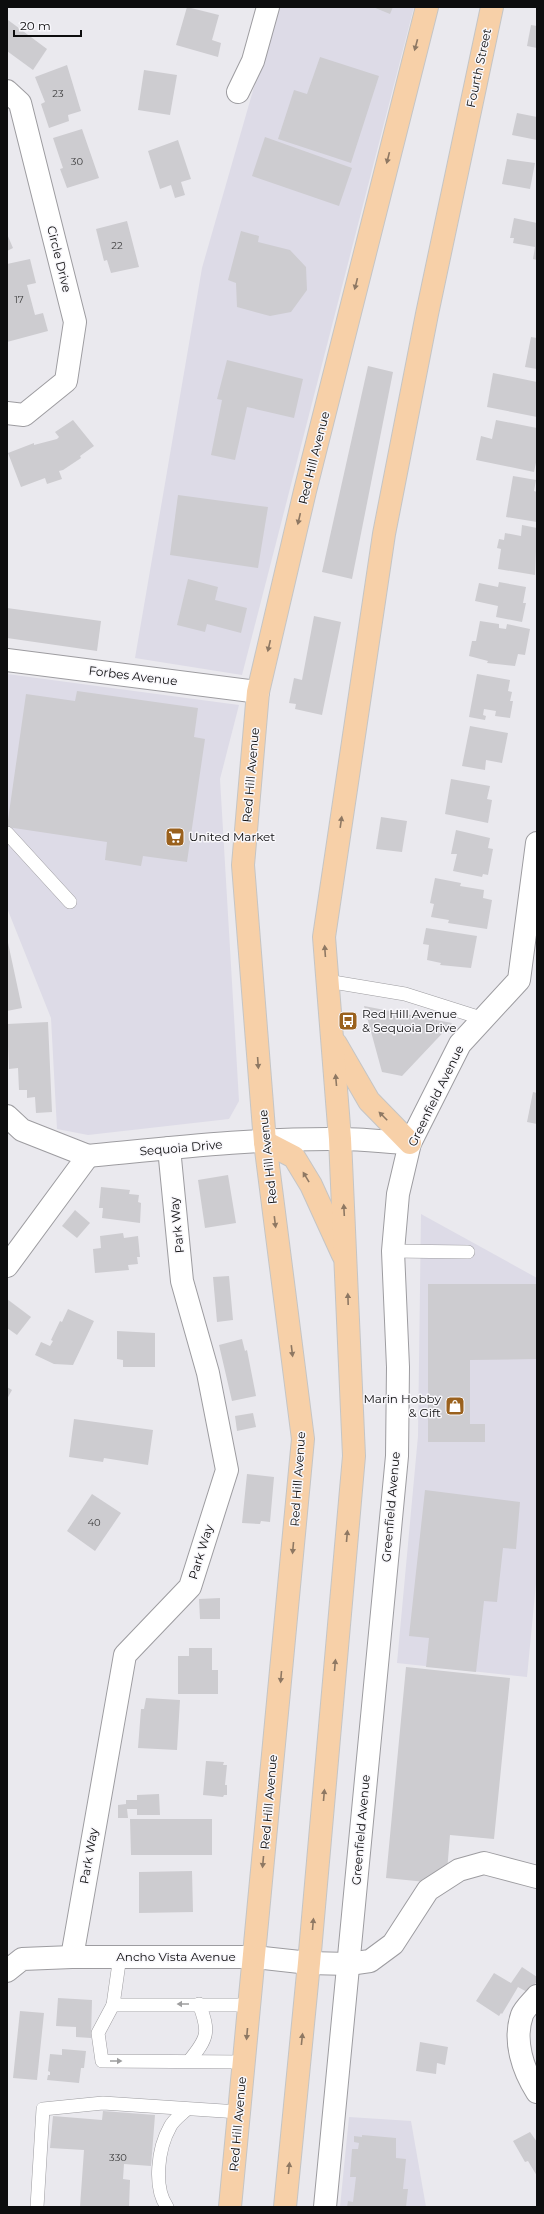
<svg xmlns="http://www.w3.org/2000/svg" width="544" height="2214" viewBox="0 0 544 2214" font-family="Montserrat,sans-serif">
<rect width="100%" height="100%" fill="#eae9ee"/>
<g fill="#dddbe7">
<path d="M277,7H414L242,675L135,658L202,268Z"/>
<path d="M7,674L239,705L220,779L239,1101L229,1119L88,1135L57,1129L51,1018L7,908Z"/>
<path d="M421,1214L537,1278V1573L527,1677L397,1663L418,1436Z"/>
<path d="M349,2117L411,2121L426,2207H340Z"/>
</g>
<g fill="#cdccd0">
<path d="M187,7L219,15L212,40L221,43L218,57L176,45Z"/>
<path d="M373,7H393L390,14Z"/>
<path d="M8,20L47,49L33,70L7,51Z"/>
<path d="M531,25L537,26V48L527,46Z"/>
<path d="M320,57L379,76L351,163L278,139L294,90L307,94Z"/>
<path d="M67,65L81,111L68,115L69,121L49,128L41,104L45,102L35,77Z"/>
<path d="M144,70L177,75L170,115L138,110Z"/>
<path d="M517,113L537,117V140L512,135Z"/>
<path d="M82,129L99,178L67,188L60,169L63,168L53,138Z"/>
<path d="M265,137L352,168L339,206L252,176Z"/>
<path d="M178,140L191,179L181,182L185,195L175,198L171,185L160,189L148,151Z"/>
<path d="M507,159L535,163L530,189L502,184Z"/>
<path d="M514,218L537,223V260L533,259L535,247L513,243L514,238H510Z"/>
<path d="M127,221L139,267L111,273L107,260L104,261L96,229Z"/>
<path d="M241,231L259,236L258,242L290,250L306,267L307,290L291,312L270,316L237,307L236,283L228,280Z"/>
<path d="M7,234L13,248L7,251Z"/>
<path d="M30,259L36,283L27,285L35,315L43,313L48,331L7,342V264Z"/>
<path d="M531,337L537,338V369L525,367Z"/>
<path d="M227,360L303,379L294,418L247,407L235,460L211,455L222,400L217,399Z"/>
<path d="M368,366L393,372L352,579L322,572Z"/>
<path d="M493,373L537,382V417L487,407Z"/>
<path d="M73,420L94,446L80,456L81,458L63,470L59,471L62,479L47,484L45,478L21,487L8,453L34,443V445L57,439L59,437L55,432Z"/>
<path d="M496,420L537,428V458L534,472L476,460L481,436L492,439Z"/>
<path d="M513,476L536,480L534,491L537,492V522L506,517Z"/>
<path d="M178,495L268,507L258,568L170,555Z"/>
<path d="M522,525L537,528L535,575L498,569L501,549L497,548L499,539L504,540L505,533L521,536Z"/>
<path d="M188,579L218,587L215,600L247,608L241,633L207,624L205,632L177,625Z"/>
<path d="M499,582L526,587L523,603H526L522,622L496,617L498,606L475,601L479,583L498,587Z"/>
<path d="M7,608L101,621L97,651L7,638Z"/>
<path d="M314,616L341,622L322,715L295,709L296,704L289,703L294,678L302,680Z"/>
<path d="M480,621L499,624V628L506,629L507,624L530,629L525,655L518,654L515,666L487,663L488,661L469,656L472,641H476Z"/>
<path d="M477,674L510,680L508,691L512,692L510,701H513L510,718L495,716L496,711L484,709L483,715L486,716L485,720L469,717Z"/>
<path d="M77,691L198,708L194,737L205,739L187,862L143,856L141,866L105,860L107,842L7,827L26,694L75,701Z"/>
<path d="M470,726L508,733L502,763L486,760L485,770L462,766Z"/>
<path d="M451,779L490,786L487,799L492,800L488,823L445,814Z"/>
<path d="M381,817L407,821L402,852L376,849Z"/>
<path d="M456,830L490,838L488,848L493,849L488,875L483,874L482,877L453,871L457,854H451Z"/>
<path d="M435,878L461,883L460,886L484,890L483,898L492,900L487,929L448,923L449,920L431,917L434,904L430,903Z"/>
<path d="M426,928L477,936L471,968L440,965L441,963L427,960L429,945L423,944Z"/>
<path d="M7,938L22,1008L7,1011Z"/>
<path d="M364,1006L452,1023L402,1076L382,1072Z"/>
<path d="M48,1022L52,1112L36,1113L35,1097L27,1098V1090H19L18,1068L9,1069L7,1024Z"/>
<path d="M533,1092L537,1093V1124L527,1122Z"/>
<path d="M228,1175L236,1223L205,1228L198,1180Z"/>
<path d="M101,1187L130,1190L129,1194L139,1195L138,1202L141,1203L140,1223L102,1218L103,1208H99Z"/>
<path d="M75,1210L90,1223L77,1238L62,1226Z"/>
<path d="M123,1233L124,1238L138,1236L140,1257H137L138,1264L128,1265L129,1270L95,1273L93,1249L101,1248L100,1236Z"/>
<path d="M229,1276L233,1320L217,1322L213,1277Z"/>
<path d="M428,1284H536L537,1359L470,1360V1424H485V1442H428Z"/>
<path d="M7,1299L31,1317L17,1335L7,1328Z"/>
<path d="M68,1309L94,1321L73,1365L54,1364L35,1355L41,1342L50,1346L53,1341L51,1340L60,1321L62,1322Z"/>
<path d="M117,1331L155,1333V1367H123V1360L117,1359Z"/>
<path d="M242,1339L245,1351L247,1350L256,1396L232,1401L219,1345Z"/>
<path d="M7,1387L12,1390L7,1399Z"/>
<path d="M253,1413L256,1427L237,1431L235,1416Z"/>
<path d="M74,1419L153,1430L148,1465L104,1458L103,1462L69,1457Z"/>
<path d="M247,1474L274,1477L270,1522L261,1521L260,1524L242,1523Z"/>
<path d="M425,1490L520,1502L516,1549L503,1548L497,1602L484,1601L476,1672L426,1667L429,1638L409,1636Z"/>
<path d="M92,1494L121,1513L95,1551L67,1531Z"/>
<path d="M220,1598V1619H200L199,1599Z"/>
<path d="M189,1648H212V1670H218V1694H178V1656H189Z"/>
<path d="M406,1667L510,1678L494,1839L450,1835L446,1884L386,1878Z"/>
<path d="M146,1698L180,1700L177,1750L138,1748L141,1709H144Z"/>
<path d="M206,1761L224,1762L223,1765H227L225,1785H227V1795H224L223,1797L203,1795Z"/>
<path d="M159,1794L160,1815H137V1809H127L128,1818H118V1805L126,1804V1800H137V1795Z"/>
<path d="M130,1819H212V1855H131Z"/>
<path d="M192,1871L193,1912L139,1913V1872Z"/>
<path d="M522,1967L537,1977V1981L529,1993L518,1987L502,2014L501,2013L499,2016L476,2001L494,1973L511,1983Z"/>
<path d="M58,1998L92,2000L91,2038L76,2037V2027L56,2026Z"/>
<path d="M20,2011L44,2013L37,2080L13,2078Z"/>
<path d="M420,2042L448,2047L445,2065L437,2063L436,2074L416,2071Z"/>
<path d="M62,2049L86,2051L84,2068H81L79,2083L47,2080L48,2075H50V2072L48,2071L50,2054L62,2055Z"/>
<path d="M103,2111L155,2115L151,2166L124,2164L123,2179L130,2180L129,2207H80L84,2150L50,2148L53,2116L102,2120Z"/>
<path d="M530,2132L537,2142V2176L528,2161L525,2162L513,2141Z"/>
<path d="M362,2135L396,2138V2158L406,2159L403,2189H408L406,2207H347L348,2201L353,2202L356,2177H350L352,2149H358L359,2143L354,2142V2136L362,2137Z"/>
</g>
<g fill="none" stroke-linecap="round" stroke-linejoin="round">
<defs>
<g id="service">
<path d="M7,833L70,902"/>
<path d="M327,981L405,994L484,1019"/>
<path d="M393,1251L468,1252"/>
<path d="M113,2005L120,1956"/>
<path d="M189,2061C208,2038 210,2032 199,2004"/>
<path d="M244,2062L102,2061L98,2033L113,2005H250"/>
<path d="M37,2207L43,2109L103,2103L239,2112"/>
<path d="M167,2207C153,2187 158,2148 170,2127C173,2120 182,2114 187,2109"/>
</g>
<g id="minor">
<path d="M7,91L20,103L75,322L66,381L24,415L7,413"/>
<path d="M238,92L253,61L268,7"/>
<path d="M7,660L258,692"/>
<path d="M7,1116L22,1130L88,1156L7,1266"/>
<path d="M72,1957L125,1655L190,1587L227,1470L208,1373L182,1281L169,1148"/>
<path d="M7,1971L22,1959L72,1957H254L309,1963L349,1964L370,1961L393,1944L428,1890L459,1870L484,1863L537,1877"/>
<path d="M537,1996C533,2001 524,2009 522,2015C513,2041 523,2070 537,2092"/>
<path d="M325,2207L397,1456L398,1367L393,1251L398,1194L410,1143L460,1044L519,980L537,843"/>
</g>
<path id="tertiary" d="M88,1156C171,1148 256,1138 340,1139C363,1139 387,1142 410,1143"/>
<g id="primary">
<path d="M336,1044L369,1101L410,1143"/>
<path d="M265,1142L294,1157L311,1185L343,1255"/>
<path d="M230,2207L303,1439L265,1142L243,865L258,692L305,491L427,7"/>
<path d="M285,2207L309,1963L354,1456L340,1139L324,937L384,534L427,314L492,7"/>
</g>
</defs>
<use href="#service" stroke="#9d9ca0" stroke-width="14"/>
<use href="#minor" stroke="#9d9ca0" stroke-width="24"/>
<use href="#tertiary" stroke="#9d9ca0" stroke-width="24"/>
<use href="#primary" stroke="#c5c5c5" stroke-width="24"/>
<use href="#service" stroke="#fff" stroke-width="13"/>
<use href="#minor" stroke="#fff" stroke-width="22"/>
<use href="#tertiary" stroke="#fff" stroke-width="22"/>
<use href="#primary" stroke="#f7d0a8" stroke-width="22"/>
</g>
<defs><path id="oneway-solid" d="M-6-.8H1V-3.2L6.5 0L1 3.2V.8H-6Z"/></defs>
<g fill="#8e7863">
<use href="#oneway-solid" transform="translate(416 45) rotate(105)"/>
<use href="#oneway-solid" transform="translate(388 158) rotate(104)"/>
<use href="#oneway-solid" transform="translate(356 284) rotate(104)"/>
<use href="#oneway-solid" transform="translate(299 519) rotate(103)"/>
<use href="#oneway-solid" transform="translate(269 646) rotate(103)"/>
<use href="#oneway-solid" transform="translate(341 822) rotate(-82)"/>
<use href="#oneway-solid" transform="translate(325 951) rotate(-94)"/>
<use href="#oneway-solid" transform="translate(258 1063) rotate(86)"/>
<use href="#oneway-solid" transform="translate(336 1080) rotate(-95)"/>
<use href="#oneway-solid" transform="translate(383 1116) rotate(-135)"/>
<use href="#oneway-solid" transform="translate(306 1177) rotate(-121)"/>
<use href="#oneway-solid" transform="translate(344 1210) rotate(-93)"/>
<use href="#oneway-solid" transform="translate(275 1222) rotate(83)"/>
<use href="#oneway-solid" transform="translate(348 1299) rotate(-92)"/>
<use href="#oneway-solid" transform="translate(292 1351) rotate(83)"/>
<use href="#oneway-solid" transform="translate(347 1536) rotate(-85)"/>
<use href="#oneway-solid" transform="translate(293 1548) rotate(95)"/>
<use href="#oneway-solid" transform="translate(335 1665) rotate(-85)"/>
<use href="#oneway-solid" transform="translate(281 1677) rotate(95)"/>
<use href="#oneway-solid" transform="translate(324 1795) rotate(-85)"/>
<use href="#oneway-solid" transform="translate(263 1862) rotate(95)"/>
<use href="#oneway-solid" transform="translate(313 1924) rotate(-85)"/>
<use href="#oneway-solid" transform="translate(247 2034) rotate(95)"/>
<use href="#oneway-solid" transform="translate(302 2039) rotate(-84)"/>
<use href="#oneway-solid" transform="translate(289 2168) rotate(-84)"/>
</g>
<g fill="#9e9e9f">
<use href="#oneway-solid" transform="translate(183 2004) rotate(180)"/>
<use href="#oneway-solid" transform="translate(116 2061)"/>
</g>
<defs>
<symbol id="supermarket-square" viewBox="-11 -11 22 22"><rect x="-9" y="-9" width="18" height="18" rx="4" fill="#9a611d" stroke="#f8f7fb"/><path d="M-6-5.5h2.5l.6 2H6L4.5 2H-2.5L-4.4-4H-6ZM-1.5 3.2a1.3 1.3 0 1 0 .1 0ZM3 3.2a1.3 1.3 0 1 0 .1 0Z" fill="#fff"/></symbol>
<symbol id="bus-square" viewBox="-11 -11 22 22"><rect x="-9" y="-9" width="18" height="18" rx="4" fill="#9a611d" stroke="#f8f7fb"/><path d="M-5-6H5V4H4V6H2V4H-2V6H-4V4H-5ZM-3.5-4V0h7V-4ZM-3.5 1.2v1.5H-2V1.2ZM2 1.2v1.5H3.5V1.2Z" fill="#fff"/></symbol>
<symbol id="shop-square" viewBox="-11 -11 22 22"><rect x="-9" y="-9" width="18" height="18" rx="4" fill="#9a611d" stroke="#f8f7fb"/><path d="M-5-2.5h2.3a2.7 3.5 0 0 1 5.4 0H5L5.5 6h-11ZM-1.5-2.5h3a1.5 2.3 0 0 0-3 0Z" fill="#fff"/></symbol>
</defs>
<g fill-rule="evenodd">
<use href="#supermarket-square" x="164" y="826" width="22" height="22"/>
<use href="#bus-square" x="337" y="1010" width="22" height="22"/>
<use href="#shop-square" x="444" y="1395" width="22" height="22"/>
</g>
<g text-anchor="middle" stroke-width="3" stroke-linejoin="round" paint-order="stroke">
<g font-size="10" fill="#3d3d3e">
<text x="58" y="97">23</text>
<text x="77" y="165">30</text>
<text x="117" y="249">22</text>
<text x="19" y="303">17</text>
<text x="94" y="1526">40</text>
<text x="118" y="2161">330</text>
</g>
<g font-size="12" fill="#0d0d0e" stroke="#f8f7fb">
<text transform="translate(479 68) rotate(-78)" y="4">Fourth Street</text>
<text transform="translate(59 259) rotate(76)" y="4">Circle Drive</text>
<text transform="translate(314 458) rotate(-76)" y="4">Red Hill Avenue</text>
<text transform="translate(133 676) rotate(7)" y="4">Forbes Avenue</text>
<text transform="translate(251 775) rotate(-85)" y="4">Red Hill Avenue</text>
<text transform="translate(436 1096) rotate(-64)" y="4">Greenfield Avenue</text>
<text transform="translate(181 1148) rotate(-5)" y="4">Sequoia Drive</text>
<text transform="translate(268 1157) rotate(-96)" y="4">Red Hill Avenue</text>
<text transform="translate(177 1225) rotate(-96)" y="4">Park Way</text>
<text transform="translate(298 1479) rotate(-86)" y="4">Red Hill Avenue</text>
<text transform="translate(391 1507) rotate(-85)" y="4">Greenfield Avenue</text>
<text transform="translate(201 1552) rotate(-73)" y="4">Park Way</text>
<text transform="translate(269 1802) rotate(-85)" y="4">Red Hill Avenue</text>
<text transform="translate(361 1830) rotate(-85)" y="4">Greenfield Avenue</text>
<text transform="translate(89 1856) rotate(-80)" y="4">Park Way</text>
<text x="176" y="1961">Ancho Vista Avenue</text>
<text transform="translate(238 2124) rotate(-85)" y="4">Red Hill Avenue</text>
</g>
<g font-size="12" fill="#0d0d0e" stroke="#f8f7fb" text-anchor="start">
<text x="189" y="841">United Market</text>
<text x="362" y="1018">Red Hill Avenue<tspan x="362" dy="14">&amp; Sequoia Drive</tspan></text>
<text x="441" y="1403" text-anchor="end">Marin Hobby<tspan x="441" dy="14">&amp; Gift</tspan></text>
</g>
</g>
<rect width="544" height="2214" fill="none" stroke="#0d0d0e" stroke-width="16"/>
<path d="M14 30v6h67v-6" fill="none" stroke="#0d0d0e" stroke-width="2"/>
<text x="20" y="30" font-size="12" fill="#0d0d0e" stroke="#f8f7fb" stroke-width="3" paint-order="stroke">20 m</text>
</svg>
